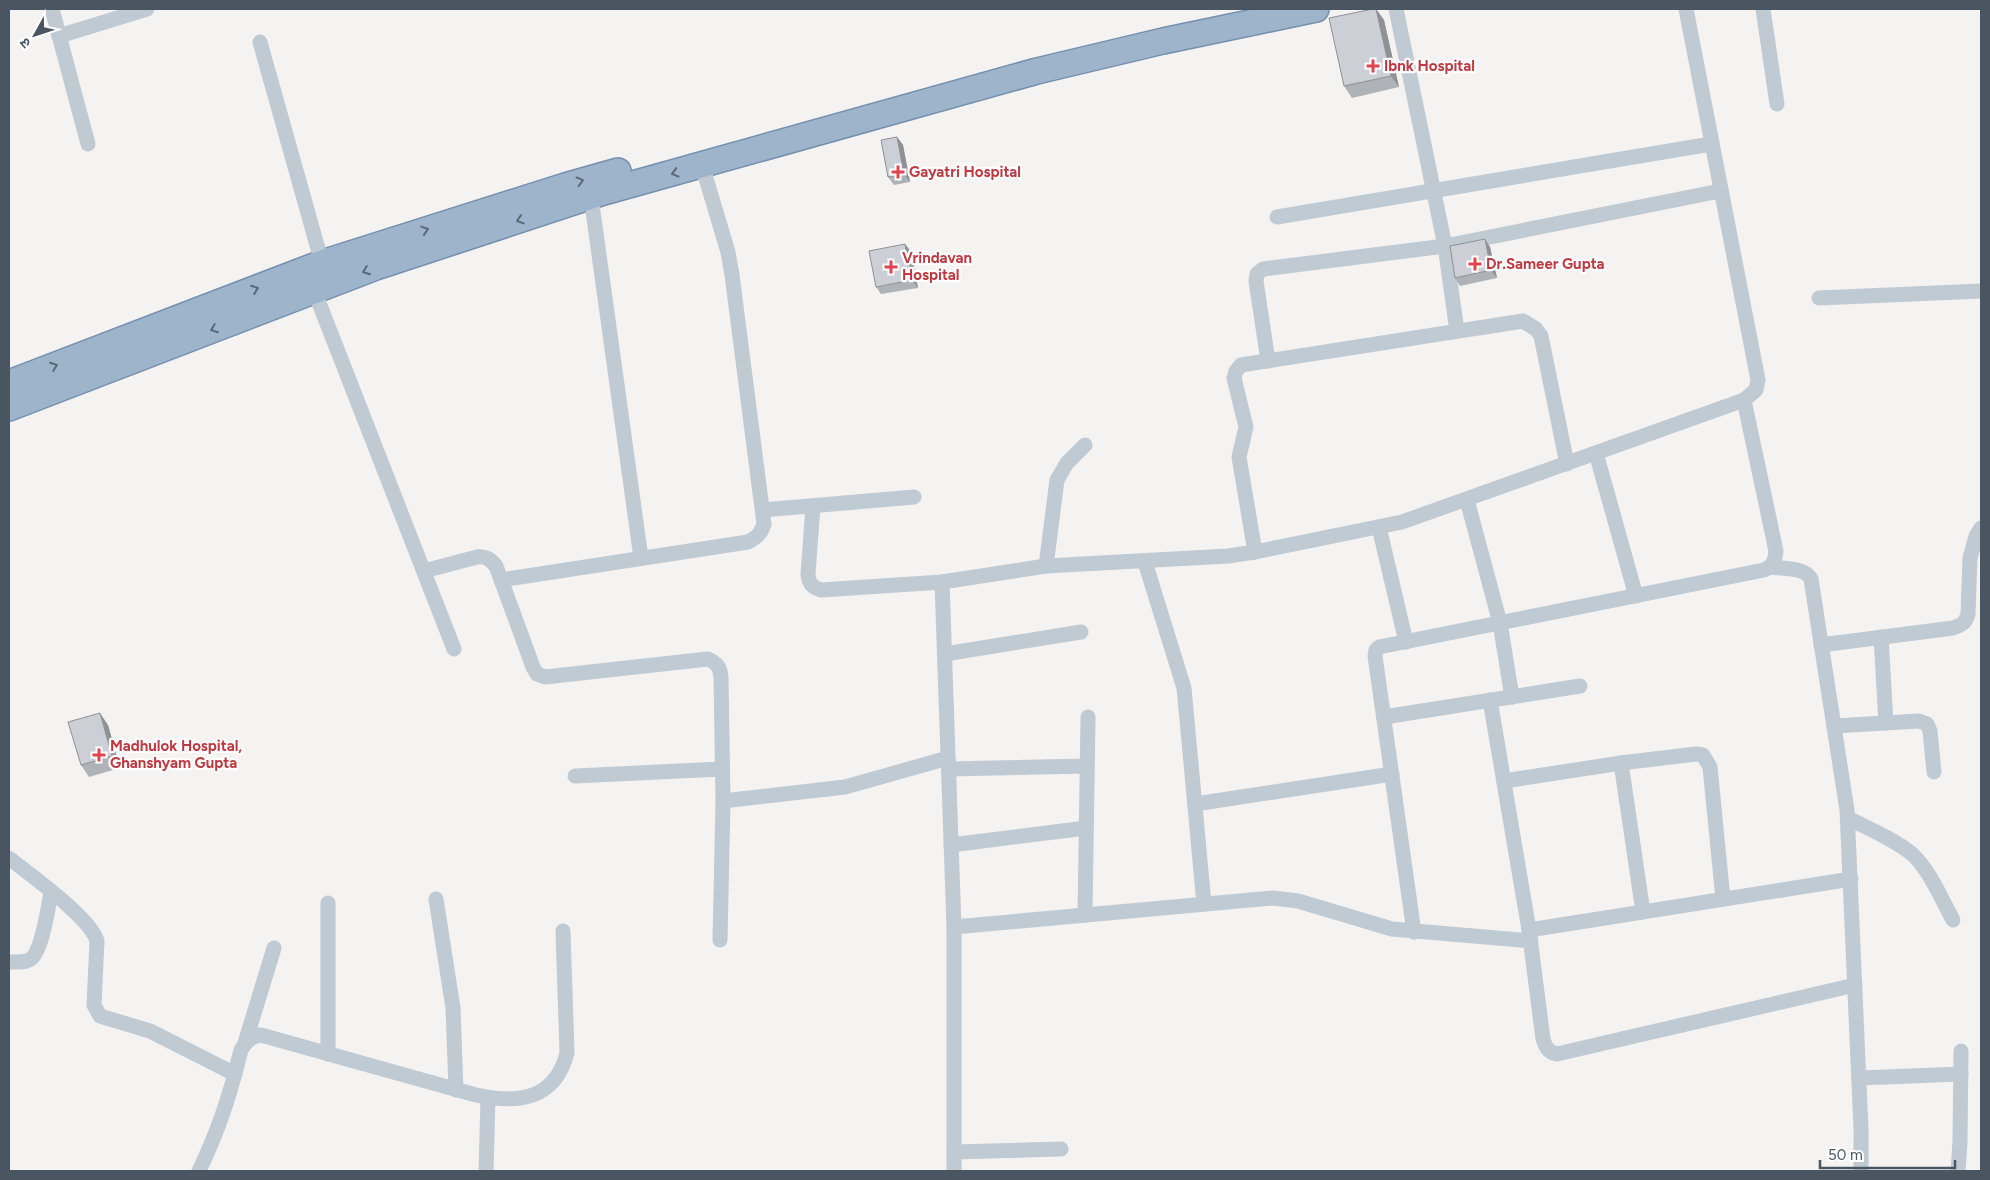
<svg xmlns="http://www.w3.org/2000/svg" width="1990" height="1180" viewBox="0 0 1990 1180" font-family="Figtree,'Noto Sans Devanagari',sans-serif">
<rect width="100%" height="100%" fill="#f5f2f2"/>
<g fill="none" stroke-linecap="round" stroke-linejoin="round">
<defs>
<g id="trunk">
<path d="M9,383L322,263L565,186L618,171"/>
<path d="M9,408L376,267L604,192L1037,71L1163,41L1316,9"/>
</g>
</defs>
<use href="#trunk" stroke="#7490ae" stroke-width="28"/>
<g stroke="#c0cad2" stroke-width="15">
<path d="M52,9L88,144"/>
<path d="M1396,9L1445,246L1457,331"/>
<path d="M1763,9L1777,104"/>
<path d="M59,36L147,9"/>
<path d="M260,42L322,263"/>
<path d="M591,197L641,558"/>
<path d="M1277,217L1711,144"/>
<path d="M314,290L454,649"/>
<path d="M1819,298L1981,291"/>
<path d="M1268,361L1256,281L1257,274L1263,269L1445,246L1720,191"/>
<path d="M1596,453L1636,596"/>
<path d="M1467,500L1500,623L1512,697"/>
<path d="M813,506L808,574C809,583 811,587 821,590L942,582L1046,566L1228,556L1255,552L1402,522L1744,400L1756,390L1758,380L1686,9"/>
<path d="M763,510L914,497"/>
<path d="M1379,527L1406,642"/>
<path d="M1255,552L1239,457L1246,427L1234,378L1236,371L1241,365L1523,321L1536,329L1541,336L1567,464"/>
<path d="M1145,562L1184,688L1204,904"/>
<path d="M1046,566L1057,480L1067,463L1085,445"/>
<path d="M1771,567C1784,569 1805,567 1811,579L1847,810L1861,1129V1171"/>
<path d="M424,571L477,557C486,556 490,559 496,566L533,667L537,674L545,677L708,659C717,663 720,667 721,677L723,801L720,940"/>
<path d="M501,580L748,542C757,537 761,534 764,524L732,275L728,252L702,165"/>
<path d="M942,582L954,927V1171"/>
<path d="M1881,637L1886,723"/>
<path d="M1821,645L1953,628C1961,625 1966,623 1968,614L1970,558L1976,536L1981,528"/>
<path d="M945,654L1081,632"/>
<path d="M1490,700L1529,930L1543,1039C1546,1048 1548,1052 1557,1054L1855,985"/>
<path d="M1384,717L1580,686"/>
<path d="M1834,726L1919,721L1927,724L1930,731L1934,772"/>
<path d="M1621,763L1643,912"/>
<path d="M949,769L1087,766"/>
<path d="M575,776L722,769"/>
<path d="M1504,781L1621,763L1696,754L1703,755L1710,767L1723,899"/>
<path d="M723,801L845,787L948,758"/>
<path d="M1195,804L1392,774"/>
<path d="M1848,818C1869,829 1894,839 1912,854C1929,869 1942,900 1953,920"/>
<path d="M951,845L1086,828"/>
<path d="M9,858C29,874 91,918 97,941L94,1005L100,1016L150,1031L235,1074"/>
<path d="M436,899L453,1008L456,1090"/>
<path d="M328,903V1054"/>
<path d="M1085,915L1088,717"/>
<path d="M954,927L1273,898L1298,901L1392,929L1531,941"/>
<path d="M1529,930L1851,879"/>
<path d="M1414,932L1375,656L1376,650L1379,647L1764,570C1773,566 1775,561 1776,551L1744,400"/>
<path d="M9,962C15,962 23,963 29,960C42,954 48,907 51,893"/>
<path d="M245,1043L274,948"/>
<path d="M1859,1078L1961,1074"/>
<path d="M954,1152L1061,1149"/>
<path d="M199,1171C219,1129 230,1095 241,1050C246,1042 251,1036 261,1035L476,1095C518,1104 555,1100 567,1053L563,931"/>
<path d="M486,1171L488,1098"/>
<path d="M1958,1171L1960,1141L1961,1051"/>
</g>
<use href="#trunk" stroke="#9eb4ca" stroke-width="25"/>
</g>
<g fill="#afb2b7">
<path d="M1376,9L1384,20L1399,87L1352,98L1344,86Z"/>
<path d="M897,137L903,145L910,182L894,185L888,177Z"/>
<path d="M905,244L911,252L918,288L881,294L876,287Z"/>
<path d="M1490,247L1497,278L1460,286L1455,278Z"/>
<path d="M108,725L120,768L89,777L81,765Z"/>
</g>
<g fill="#8f9195">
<path d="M1376,9L1384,20L1399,87L1391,76Z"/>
<path d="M897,137L903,145L910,182L904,174Z"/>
<path d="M1485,239L1490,247L1497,278L1491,270Z"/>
<path d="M905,244L911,252L918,288L912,280Z"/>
<path d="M100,713L108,725L120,768L112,756Z"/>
</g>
<g fill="#cccfd5" stroke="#8f9195">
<path d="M1373,9H1376L1391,76L1344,86L1329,18Z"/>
<path d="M897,137L904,174L888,177L881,140Z"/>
<path d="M1485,239L1491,270L1455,278L1450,246Z"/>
<path d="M905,244L912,280L876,287L869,251Z"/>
<path d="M100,713L112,756L81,765L68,722Z"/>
</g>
<defs><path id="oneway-chevron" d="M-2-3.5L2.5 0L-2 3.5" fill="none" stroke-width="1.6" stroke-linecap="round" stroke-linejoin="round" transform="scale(1.25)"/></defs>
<g stroke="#5a6976">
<use href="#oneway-chevron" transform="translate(675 173) rotate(165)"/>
<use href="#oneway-chevron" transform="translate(580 181) rotate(-15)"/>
<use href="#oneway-chevron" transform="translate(520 220) rotate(162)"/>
<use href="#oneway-chevron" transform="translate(425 230) rotate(-18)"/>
<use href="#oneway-chevron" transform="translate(366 271) rotate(160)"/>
<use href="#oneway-chevron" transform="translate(255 289) rotate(-21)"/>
<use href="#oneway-chevron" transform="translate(214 329) rotate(159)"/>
<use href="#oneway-chevron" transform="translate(54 366) rotate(-21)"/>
</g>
<g fill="#e0444e" stroke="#fff" stroke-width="2">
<path d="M1370.5 58.5h5v5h5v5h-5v5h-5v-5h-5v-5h5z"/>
<path d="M895.5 164.5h5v5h5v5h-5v5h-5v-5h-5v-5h5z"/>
<path d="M1472.5 256.5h5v5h5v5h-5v5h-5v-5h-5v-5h5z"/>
<path d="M888.5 259.5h5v5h5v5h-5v5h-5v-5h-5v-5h5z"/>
<path d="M96.5 747.5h5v5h5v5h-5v5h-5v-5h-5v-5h5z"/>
</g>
<g text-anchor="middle" stroke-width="4.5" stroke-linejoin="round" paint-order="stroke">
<g font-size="15" font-weight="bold" fill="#be3a42" stroke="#fff" text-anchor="start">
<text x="1384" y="71">Ibnk Hospital</text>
<text x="909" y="177">Gayatri Hospital</text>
<text x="902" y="263">Vrindavan<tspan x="902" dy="17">Hospital</tspan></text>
<text x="1486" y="269">Dr.Sameer Gupta</text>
<text x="110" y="751">Madhulok Hospital,<tspan x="110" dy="17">Ghanshyam Gupta</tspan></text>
</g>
</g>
<rect width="1990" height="1180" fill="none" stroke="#495661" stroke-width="20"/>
<g transform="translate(35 35) rotate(230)" stroke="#ffffff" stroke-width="4" paint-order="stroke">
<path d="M0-4L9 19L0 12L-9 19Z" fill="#495661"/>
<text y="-8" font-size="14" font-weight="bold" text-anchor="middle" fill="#495661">उ</text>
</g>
<path d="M1820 1160v8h135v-8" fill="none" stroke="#495661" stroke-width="2.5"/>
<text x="1828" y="1160" font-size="15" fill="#495661" stroke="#ffffff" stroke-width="4" paint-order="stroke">50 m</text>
</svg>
